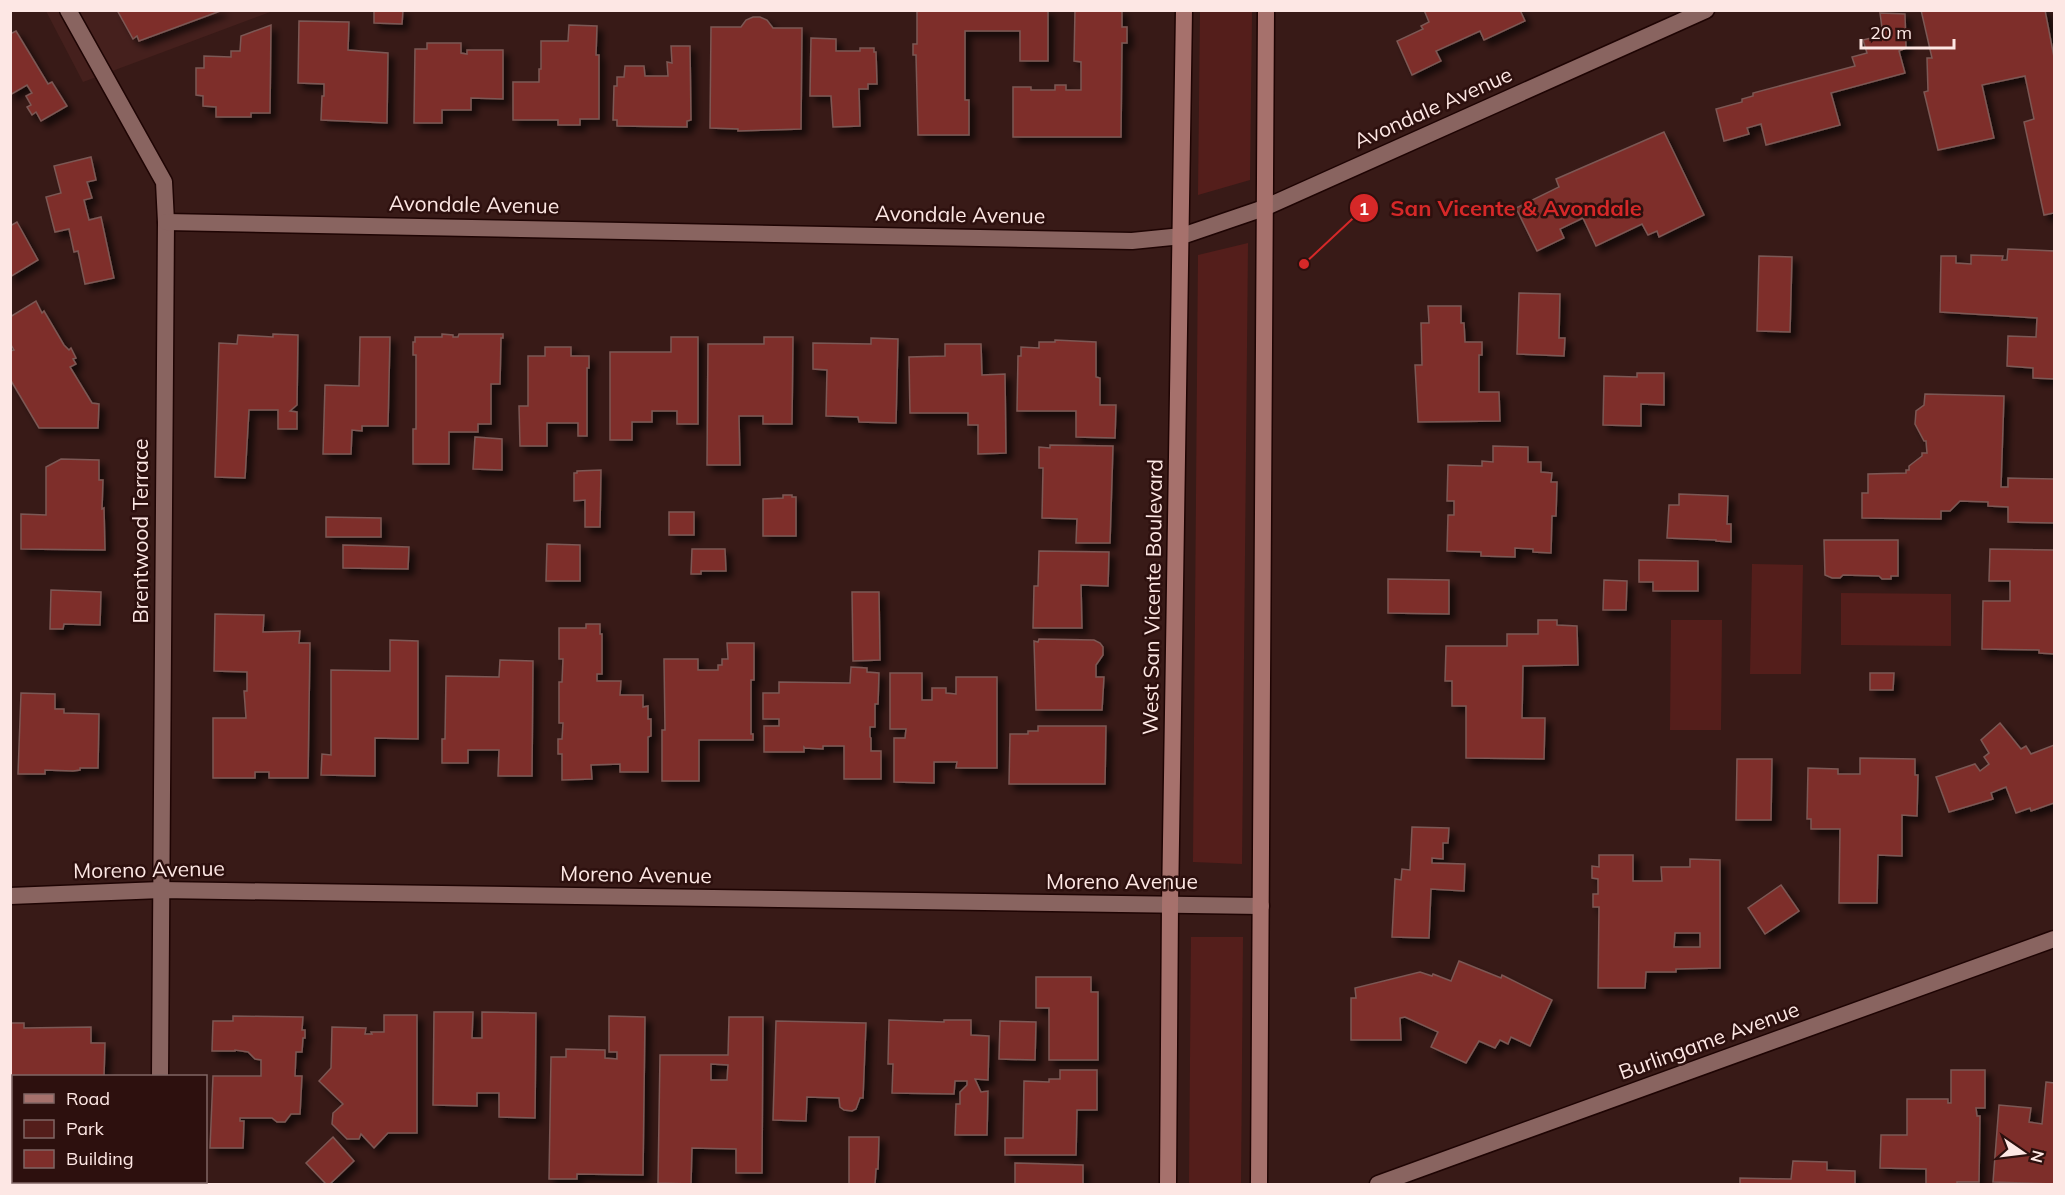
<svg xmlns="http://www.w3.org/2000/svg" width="2065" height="1195" viewBox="0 0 2065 1195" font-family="Mulish,sans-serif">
<defs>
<filter id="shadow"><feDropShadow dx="5.5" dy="5.5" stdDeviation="3" flood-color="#0009"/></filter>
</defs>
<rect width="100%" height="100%" fill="#381a17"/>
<path fill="#45201d" d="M46,11H273L83,82Z"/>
<g fill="#541e1b">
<path d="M1200,11H1252L1250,180L1198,195Z"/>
<path d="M1248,243L1242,864L1193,862L1198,255Z"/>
<path d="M1752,564L1803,565L1801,674H1750Z"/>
<path d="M1841,593L1951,594V646L1841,645Z"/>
<path d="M1671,620H1722L1721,730H1670Z"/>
<path d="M1191,937H1243L1241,1184H1189Z"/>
</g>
<g fill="#7e2e2a" stroke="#7c5854" stroke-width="1.5" fill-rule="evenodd" filter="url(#shadow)">
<path d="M117,10H223L139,41L137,36L133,39Z"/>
<path d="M374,10H403L402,24L374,23Z"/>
<path d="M917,10H1048V61H1020V31H965V100H969V135H918L916,55H913V44H917Z"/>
<path d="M1075,10H1122V27H1127V43H1122L1121,137H1013V87H1031V90H1055V85H1066V90H1081V62L1074,61Z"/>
<path d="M1424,10H1520L1525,21L1484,40L1480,31L1436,51L1441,61L1412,75L1397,41L1423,29L1421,26L1429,22Z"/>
<path d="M1921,10H2045L2054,57V213L2044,215L2024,122L2034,119L2025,76L1982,85L1994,138L1938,150L1924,92L1928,91L1927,58H1932Z"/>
<path d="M1880,13L1905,14L1906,48L1899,51L1905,73L1831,93L1840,125L1766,145L1761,124L1747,128L1749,134L1724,141L1716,109L1742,102V99L1753,96V93L1855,66L1852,57L1867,53L1863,40L1883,35Z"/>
<path d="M753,17H760L767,20L773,28H802L801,129L738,131V129L710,128L711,27H741L746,20Z"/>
<path d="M299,21L349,22L348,50L388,53L387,123L321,120L322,96H324V84L298,83Z"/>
<path d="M271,25L270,113H251V117H216V107L203,106V96L196,95V68H204V56L231,57V51H240L241,36Z"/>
<path d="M569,25L597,26L596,55H599V119H580V125H558V120H513V82H539V69H541V41H568Z"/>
<path d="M16,31L48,84L52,82L67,106L41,121L36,112L32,115L27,107L31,105L26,96L32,93L27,85L10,95V34Z"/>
<path d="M811,38L836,39V51H860V48H874V52H876L877,84H868V89H859L860,126L833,127L831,96H810Z"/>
<path d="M427,43H461V53L467,54V50H503V99L471,98V110H442V123H414L415,49H427Z"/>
<path d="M671,46H690L691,120L687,121V127L617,126V120H613L614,86H617V77H624L625,66H644L645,76H668L667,62L672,63Z"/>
<path d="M1664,132L1704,215L1659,237L1657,231L1648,235L1642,224L1596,246L1583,218L1560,229L1564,238L1537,251L1516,208L1559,187L1556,179Z"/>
<path d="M91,157L96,180L87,182L92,198L84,200L89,220L101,217L114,278L85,284L78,251L74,252L69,229L55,232L46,197L61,193L54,166Z"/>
<path d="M17,222L38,260L10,277V226Z"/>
<path d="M2008,249L2054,251V379L2033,378V368L2007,366L2008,336L2036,337L2037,318L1940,312L1941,256H1956V263L1971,264V255L2003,256L2002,260H2007Z"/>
<path d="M1759,256L1792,257L1790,332L1757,331Z"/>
<path d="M1519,293L1560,294L1559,338H1565L1564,356L1517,354Z"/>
<path d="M36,301L42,313L44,311L64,345L69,350L71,348L76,358L73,359L76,364L70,367L92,403L99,404L98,428H39L10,379V351L14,350L10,343V317Z"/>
<path d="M1428,306H1461V323H1464L1465,342H1482V355H1479V392H1499L1500,421L1418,422L1415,365H1422L1421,323H1429Z"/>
<path d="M273,334L298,335L297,405L290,411L297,412V429H278V410H249L245,478L215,477L219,343L237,344L238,335L273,337Z"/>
<path d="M442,334L453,335V337H458L459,334H503V338H501L500,384H491V424H478V432H449V464H413V429H416V355H413V342H415V337H442Z"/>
<path d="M360,337H390L388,426H362V431L352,430L351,454H323L325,385L359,386Z"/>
<path d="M671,337H698V424H677V411H652V422H632V440H610V352H671Z"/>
<path d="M764,337H793L792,424H763V416H739L740,465H707L708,344H764Z"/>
<path d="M871,338L898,339L896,423L859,422L858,417L826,416L827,370L813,369V343L871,344Z"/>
<path d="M1055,340L1096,342V377L1100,378V405H1116L1115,438L1076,437V411H1017L1018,356H1021V347L1039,348V342H1055Z"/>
<path d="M945,344H981L982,375L1005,374L1006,453L978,454V425H968V413H910L909,357L945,356Z"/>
<path d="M545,347H571V356H589V368H587V436H578V423H547V446H520L519,406H528V356H545Z"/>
<path d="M1637,373H1664V405L1641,404V426L1603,425L1604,376L1637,377Z"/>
<path d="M1925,394L2004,396L2001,487H2008V478L2054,479V523L2008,522V507L1988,506V502L1960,501L1950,511H1941V519L1862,518V493H1868V474L1906,473V470H1909V466L1922,456V453H1927L1926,441H1924L1915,424L1916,411L1924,405Z"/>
<path d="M475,437L502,439V470L473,469Z"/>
<path d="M1050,445L1113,446L1110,543H1076L1077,519L1042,518L1043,468H1039V447L1050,448Z"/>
<path d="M1493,446L1528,447V462H1541V472L1552,473L1551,482H1557L1556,516H1552L1551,553L1533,552V549L1515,548V557L1481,556V552L1447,551L1448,515H1454V501H1447L1448,465L1482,466V461L1493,462Z"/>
<path d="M61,459L99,460V480H103L102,509L104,508L105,550L21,549V514L46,515V467Z"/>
<path d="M601,470L600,527H585V500L574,501V473H577V471Z"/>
<path d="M1679,494L1728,496L1727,524H1731V542L1716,541V540L1667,538L1669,505H1679Z"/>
<path d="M783,495H792V497H796V536H763V499L783,498Z"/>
<rect x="669" y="512" width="25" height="23"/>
<path d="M326,517L381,518V537H326Z"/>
<path d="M1824,540H1898V576H1891V579H1882L1879,576L1843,575L1840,578H1832L1825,575Z"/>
<path d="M547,544L580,545V581H546Z"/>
<path d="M343,545L409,547L408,569L343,568Z"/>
<path d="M692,549H725L726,571H701V574H691Z"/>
<path d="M1990,549L2054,550V654L2039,653V650L1982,649L1983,601H2010V581H1989Z"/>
<path d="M1039,551L1109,552L1108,586L1081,585L1082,628H1033L1034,586H1038Z"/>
<path d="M1639,560L1698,561V591H1653V582H1639Z"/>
<path d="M1388,579L1449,580V614L1388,613Z"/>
<path d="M1604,580L1627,581L1626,610H1603Z"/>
<path d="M51,590L101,592L100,625L64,624L63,629H50Z"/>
<path d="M852,592H879L880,660L853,661Z"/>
<path d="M215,614L264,615L263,632L300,631L299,643H310L308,778H269V772H255V778H213V718H246L244,691H247V672L214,671Z"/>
<path d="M1538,620H1557V625L1577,626L1578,665L1523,666L1522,718H1545L1544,759L1466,758V706H1452V681H1445L1446,646H1507V634H1538Z"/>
<path d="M586,624H600V634H602V674H597V681H621L620,695H643V707L648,706V719H651V736L648,737V772H620V764L591,765L592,779L562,780V754H558V739H562L563,723H559V682H562L563,659H559V628H586Z"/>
<path d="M1039,639L1094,640L1100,643L1103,647V655L1096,665V677H1104L1102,710H1036L1034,641L1038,642Z"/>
<path d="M390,640L418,641V739L375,738V776L321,775L322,754L331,755V670L390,671Z"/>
<path d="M727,643H754V680H751V734H753V740H699V781H662V730H665L664,659H698V670H718V665H722V659H728Z"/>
<path d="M500,660L533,661L532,776H498L499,750H468V763H442V739H445L446,676L499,677Z"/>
<path d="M851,667L867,668V672L879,673L878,704H875V727H870V737L871,738V751H881V779H844V746H823V749L805,748L804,747V752H764V726H779V719H763V693H779V682L850,683Z"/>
<path d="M890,673H922V700H932V688H946V693L956,694V677H997V768H956L957,762H934V783L894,782V738H905L906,729H890Z"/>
<path d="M1870,673H1894L1893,690H1870Z"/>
<path d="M21,693L55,694V709H64V713L99,714L98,768H80V770L73,771L45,770V774H18Z"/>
<path d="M2000,723L2021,749L2026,746L2031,754L2054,745V803L2031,811L2030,808L2016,813L2006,787L1991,793L1993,799L1949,812L1936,777L1975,764L1980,771L1989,764L1984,757L1989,753L1981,740Z"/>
<path d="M1038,726H1106L1105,784H1009L1010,734H1028V731H1038Z"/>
<path d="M1860,758L1915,759V775H1918L1917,816L1902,815V856L1878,855L1877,903H1839L1840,829H1811V819H1807L1808,768L1838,769V774H1860Z"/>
<path d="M1737,759H1772L1771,820H1736Z"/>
<path d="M1412,827L1449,828L1448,843H1443V859L1432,858V863L1465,864L1464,891L1431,889L1429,938L1392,937L1395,879L1401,880L1402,869L1410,870Z"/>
<path d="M1599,855H1633V881H1662L1661,867H1690V859L1720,860V968L1676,969V972H1646L1645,988H1598L1599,907H1593V894H1598V879L1592,878V866L1599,867ZM1675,933H1700V947H1674Z"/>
<path d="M1781,885L1799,911L1765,934L1748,908Z"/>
<path d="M1459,961L1501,978L1502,975L1552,1000L1530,1046L1511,1037L1508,1044L1500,1040L1495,1048L1479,1041L1466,1063L1431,1047L1438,1032L1405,1017L1400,1018L1401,1040H1351V998H1356L1355,988L1420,972L1432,976L1433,974L1451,981Z"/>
<path d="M1036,977H1091V992H1098V1060H1049V1008H1036Z"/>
<path d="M434,1012H473L472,1038H482V1012L536,1013L535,1118L499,1117V1093H477V1106L433,1105Z"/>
<path d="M384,1015H417V1133H388L374,1148L361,1134L359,1139H347L332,1124L333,1113L343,1104L319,1081L331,1068L332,1027L366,1028L365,1034H372L371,1032H384Z"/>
<path d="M233,1016L303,1017L302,1030H305V1038H303L302,1052H296L295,1076H302L300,1114H291L285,1122H277L272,1118H240V1121H244L243,1148H210L213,1076H261V1060L255,1059L248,1052L235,1050V1051H212L213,1021H233Z"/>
<path d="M609,1016L645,1017L643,1175L577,1174V1179H549L551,1057H566V1049L605,1050V1058L617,1059V1052H609Z"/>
<path d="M729,1017H763L762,1173H736V1149L692,1148L691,1184L658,1183L660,1055H728ZM711,1064L728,1065L727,1080H711Z"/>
<path d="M889,1020L944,1022V1020H971V1035L989,1036L988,1080L975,1079L981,1092L988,1091L987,1135H955L956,1104H960V1092L967,1085V1081H955L954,1094L892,1093L893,1064H888Z"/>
<path d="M776,1021L866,1023L863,1098H860L856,1109L852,1111L844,1110L840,1107L839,1098L807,1097L806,1121L773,1120Z"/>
<path d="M1000,1021L1036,1022L1035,1060L999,1059Z"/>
<path d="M10,1023H24V1028L91,1027V1043H105L104,1076L10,1077Z"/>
<path d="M1060,1070H1097V1110H1077L1076,1155H1005V1138H1023L1024,1081L1049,1082V1079H1060Z"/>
<path d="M1951,1070H1985V1108H1976L1977,1116H1980L1979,1182H1957V1184H1926V1169L1880,1168L1881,1135H1907V1099H1948V1103H1951Z"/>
<path d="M2046,1082L2054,1083V1184L1993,1182L1999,1105L2031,1108L2029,1122L2042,1124Z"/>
<path d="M333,1137L354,1161L330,1184H326L306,1163Z"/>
<path d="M849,1137H879L878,1169H876L875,1184H849Z"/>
<path d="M1793,1161L1827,1162V1170L1855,1171V1184H1740V1178L1791,1179Z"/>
<path d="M1015,1163L1083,1165V1184H1015Z"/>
<rect x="68" y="1182" width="36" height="2"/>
</g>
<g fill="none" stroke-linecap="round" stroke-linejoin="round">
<defs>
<g id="minor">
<path d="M68,10L164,182L166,222L160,1076"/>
<path d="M166,222L1132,241L1182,236L1264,208L1706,10"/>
<path d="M10,896L161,890L1261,906"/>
<path d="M159,1184V1182"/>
<path d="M1378,1184L2054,939"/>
</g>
<g id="secondary">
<path d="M1168,1184L1170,905L1184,10"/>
<path d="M1259,1184L1266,10"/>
</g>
</defs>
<use href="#minor" stroke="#1e0403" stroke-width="19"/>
<use href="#secondary" stroke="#1e0403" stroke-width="19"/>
<use href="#minor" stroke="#896460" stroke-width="16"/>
<use href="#secondary" stroke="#a6716c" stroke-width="16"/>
</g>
<g text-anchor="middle" stroke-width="5" stroke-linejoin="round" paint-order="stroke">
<g font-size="21" fill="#fde7e4" stroke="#2d100e">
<text transform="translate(1433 108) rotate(-24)" y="7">Avondale Avenue</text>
<text transform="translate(474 205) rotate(1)" y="7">Avondale Avenue</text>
<text transform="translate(960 215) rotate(1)" y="7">Avondale Avenue</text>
<text transform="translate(141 531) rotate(-90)" y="7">Brentwood Terrace</text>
<text transform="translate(1153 597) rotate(-89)" y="7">West San Vicente Boulevard</text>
<text transform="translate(149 870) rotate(-1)" y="7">Moreno Avenue</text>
<text transform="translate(636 875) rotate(1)" y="7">Moreno Avenue</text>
<text x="1122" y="889">Moreno Avenue</text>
<text transform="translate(1709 1041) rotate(-20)" y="7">Burlingame Avenue</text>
</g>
</g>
<path fill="none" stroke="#d62828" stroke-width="2" d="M1304 264L1364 208"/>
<g fill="#d62828" stroke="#2d100e" stroke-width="2">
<circle cx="1304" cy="264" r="6"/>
<circle cx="1364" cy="208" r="15"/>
</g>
<g font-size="18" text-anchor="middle" font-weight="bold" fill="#fff">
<text x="1364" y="215">1</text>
</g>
<g font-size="22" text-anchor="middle" font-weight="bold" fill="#d62828" stroke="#2d100e" stroke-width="5" stroke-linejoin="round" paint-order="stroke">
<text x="1516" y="216">San Vicente &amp; Avondale</text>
</g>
<rect width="2065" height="1195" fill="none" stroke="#fde7e4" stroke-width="24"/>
<rect x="12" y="1075" width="195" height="108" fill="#2d100e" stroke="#806664" stroke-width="1.5"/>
<rect x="24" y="1094" width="30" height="9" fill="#a6716c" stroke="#806664" stroke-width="1.5"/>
<text x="66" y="1105" font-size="18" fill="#fde7e4">Road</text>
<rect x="24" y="1120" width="30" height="18" fill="#541e1b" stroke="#806664" stroke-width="1.5"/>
<text x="66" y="1135" font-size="18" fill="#fde7e4">Park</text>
<rect x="24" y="1150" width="30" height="18" fill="#7e2e2a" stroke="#806664" stroke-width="1.5"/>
<text x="66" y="1165" font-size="18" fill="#fde7e4">Building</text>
<g transform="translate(2023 1153) rotate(104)" stroke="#2d100e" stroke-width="4.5" paint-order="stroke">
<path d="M0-4.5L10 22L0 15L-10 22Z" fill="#fde7e4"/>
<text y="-9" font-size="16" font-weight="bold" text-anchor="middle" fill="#fde7e4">N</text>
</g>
<path d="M1861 39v9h93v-9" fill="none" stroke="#fde7e4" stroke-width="3"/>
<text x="1870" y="39" font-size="18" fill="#fde7e4" stroke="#2d100e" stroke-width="4.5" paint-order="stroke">20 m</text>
</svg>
